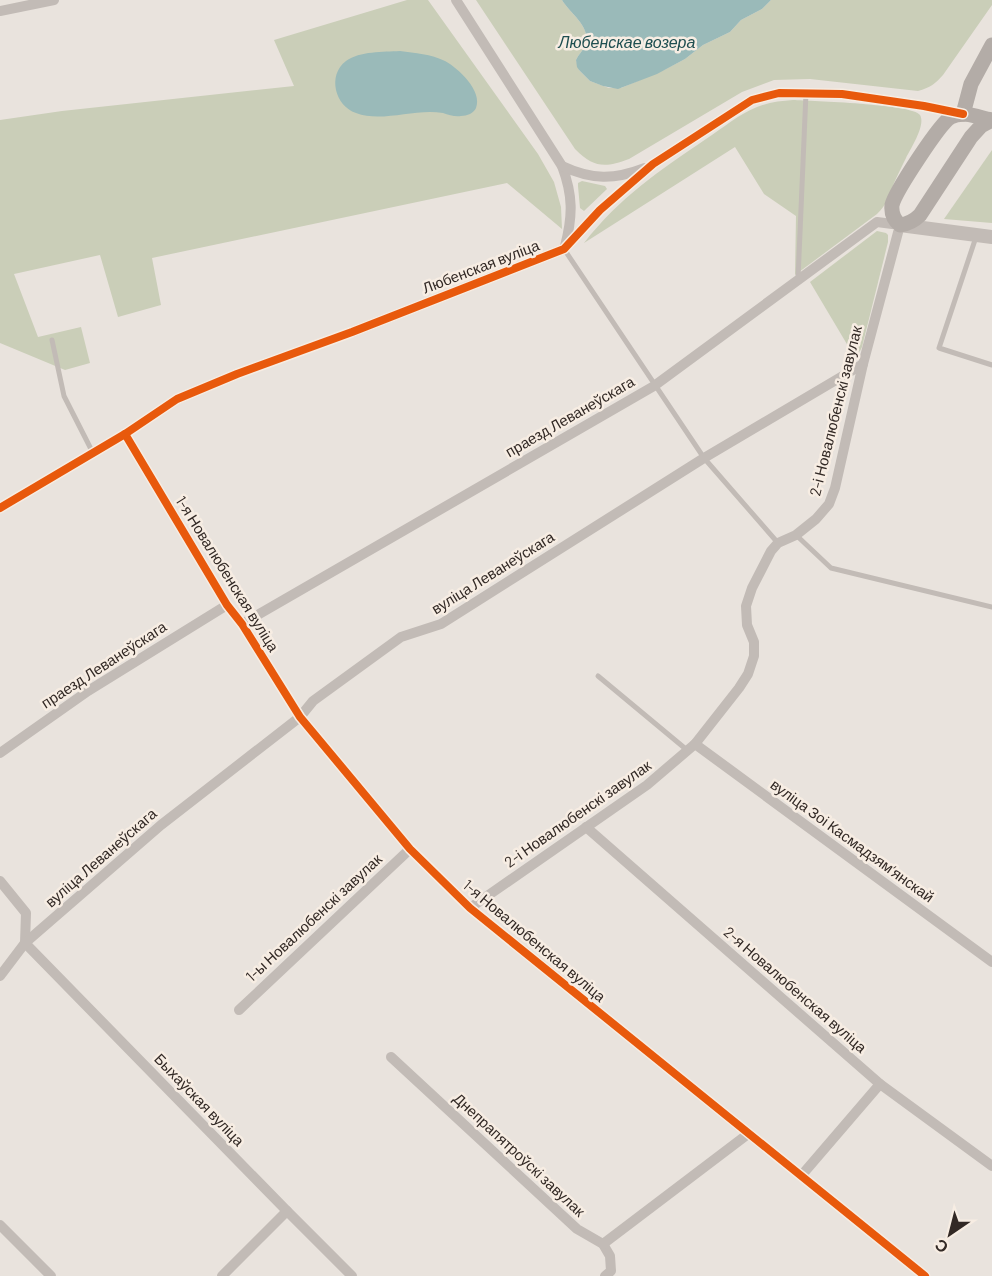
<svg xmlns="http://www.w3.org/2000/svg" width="992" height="1276" viewBox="0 0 992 1276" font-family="Barlow,sans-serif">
<rect width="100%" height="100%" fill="#e9e3dd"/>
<g fill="#caceb8">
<path d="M407,0H428L538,154L554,182L561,207L562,229L507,183L152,258L161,305L118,317L100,255L14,274L38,337L81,327L90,363L65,370L0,343V120L62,111L294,86L274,40Z"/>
<path d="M476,0H562C570,14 594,28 584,47C582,52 578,55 576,60L579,70L590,81L609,88H621L666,69L685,59L703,45L730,32L741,20L762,9L771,0H992V5L943,75C936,83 930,88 918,91L810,79L774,80L742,92L629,159C605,168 594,168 575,149Z"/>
<path d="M793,100C811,101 913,104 920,115C926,125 911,148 906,158C902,166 898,174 894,183C889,195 887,205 877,214L795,275L796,216L764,194L735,147L584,243C620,197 659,171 706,139C723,128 739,114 757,107C769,102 781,101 793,100Z"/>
<path d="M992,150V223L944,219Z"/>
<path d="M582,181L605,186L607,189L584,211L580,208L578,186V183Z"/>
<path d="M877,231L886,233L888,235V242L862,347L860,351L854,356L810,282Z"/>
</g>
<g fill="#9abab9">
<path d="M562,0H771L762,9L741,20L730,32L703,45L685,59L657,74L618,89L603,86L590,81L579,70L577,67L576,60C578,55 582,52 584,47C594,28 570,14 562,0Z"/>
<path d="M400,51C415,53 431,54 445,61C458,68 483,91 476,108C474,113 467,116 461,116C455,117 449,115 443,113C415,108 382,123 356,113C335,106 327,75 346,61C360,51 383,52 400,51Z"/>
</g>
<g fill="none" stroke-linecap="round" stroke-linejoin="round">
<g stroke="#c2bbb6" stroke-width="5">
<path d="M976,237L939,348L992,365"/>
<path d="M564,249L704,458L778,543"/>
<path d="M798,279L806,93"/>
<path d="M52,340L64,396L93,453"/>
<path d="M796,535L831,568L992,607"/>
<path d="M598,676L687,750"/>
</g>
<g stroke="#c2bbb6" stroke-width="10">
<path d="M456,0L562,166C573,195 573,216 565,246"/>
<path d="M0,11L54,0"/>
<path d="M562,166C592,180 614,180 645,168"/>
<path d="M125,434L227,605L242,624L300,717L410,849L470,908L925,1276"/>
<path d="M0,508L125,434L177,399L237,374L352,332L564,249L600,210L653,164L752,100L779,93L842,94L924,106L959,113"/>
<path d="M242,624L654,386L877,222L900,225L863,364L835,488L829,504L816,519L796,535L778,543L771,551L752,588L746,606L747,625L754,642V656L748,674L739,688L695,744L647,785L470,908"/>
<path d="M695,744L992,962"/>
<path d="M0,753L88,691L227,605"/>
<path d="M586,827L880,1084L992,1166"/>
<path d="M0,881L26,913L25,943L287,1211L352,1276"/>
<path d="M0,976L25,943L161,825L300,717L313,701L401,637L441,624L704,458L863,364"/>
<path d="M239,1010L410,849"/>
<path d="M391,1057L577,1229L603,1244L610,1256L611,1271L605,1276"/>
<path d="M801,1176L880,1084"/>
<path d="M0,1225L51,1276"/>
<path d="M603,1244L748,1134"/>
<path d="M222,1276L287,1211"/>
</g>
<path stroke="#c2bbb6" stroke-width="14" d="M900,225L992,237"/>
<g stroke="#b3aca7" stroke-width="15">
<path d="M963,114L971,84L992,45"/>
<path d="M992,120C980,118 963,110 951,117C940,123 895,192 892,205C891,214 894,220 900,225C908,224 914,221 920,215L971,137L981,126L992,120"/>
</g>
<defs>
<g id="cycleway">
<path d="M125,434L227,605L242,624L300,717L410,849L470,908L925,1276"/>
<path d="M0,508L125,434L177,399L237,374L352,332L564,249L600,210L653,164L752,100L779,93L842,94L924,106L963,114"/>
</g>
</defs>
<use href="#cycleway" stroke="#f7ede3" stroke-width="11"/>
<use href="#cycleway" stroke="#e8590c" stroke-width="8"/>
</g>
<g text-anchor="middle" stroke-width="5" stroke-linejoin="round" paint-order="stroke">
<g font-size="15" fill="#322925" stroke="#f7ede3">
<text transform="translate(481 267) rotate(-21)" y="5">Любенская вуліца</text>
<text transform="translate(836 411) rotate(-76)" y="5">2-і Новалюбенскі завулак</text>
<text transform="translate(570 417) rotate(-30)" y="5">праезд Леванеўскага</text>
<text transform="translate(493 573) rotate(-32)" y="5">вуліца Леванеўскага</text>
<text transform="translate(227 574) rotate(58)" y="5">1-я Новалюбенская вуліца</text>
<text transform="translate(104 665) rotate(-33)" y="5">праезд Леванеўскага</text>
<text transform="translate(578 814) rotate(-35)" y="5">2-і Новалюбенскі завулак</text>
<text transform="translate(852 841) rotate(36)" y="5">вуліца Зоі Касмадзямʼянскай</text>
<text transform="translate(101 858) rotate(-41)" y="5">вуліца Леванеўскага</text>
<text transform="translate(314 918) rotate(-43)" y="5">1-ы Новалюбенскі завулак</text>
<text transform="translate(534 941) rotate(40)" y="5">1-я Новалюбенская вуліца</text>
<text transform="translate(795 990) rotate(41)" y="5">2-я Новалюбенская вуліца</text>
<text transform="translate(199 1100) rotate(46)" y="5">Быхаўская вуліца</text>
<text transform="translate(519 1155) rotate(43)" y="5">Днепрапятроўскі завулак</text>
</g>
<g font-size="16" font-style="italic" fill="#1e4e50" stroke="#f7ede3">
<text x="627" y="48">Любенскае возера</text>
</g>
</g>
<g transform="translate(950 1234) rotate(215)" stroke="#f7ede3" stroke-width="4.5" paint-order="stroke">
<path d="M0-4.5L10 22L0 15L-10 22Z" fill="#322925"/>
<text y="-9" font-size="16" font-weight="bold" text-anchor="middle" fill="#322925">С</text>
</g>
</svg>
